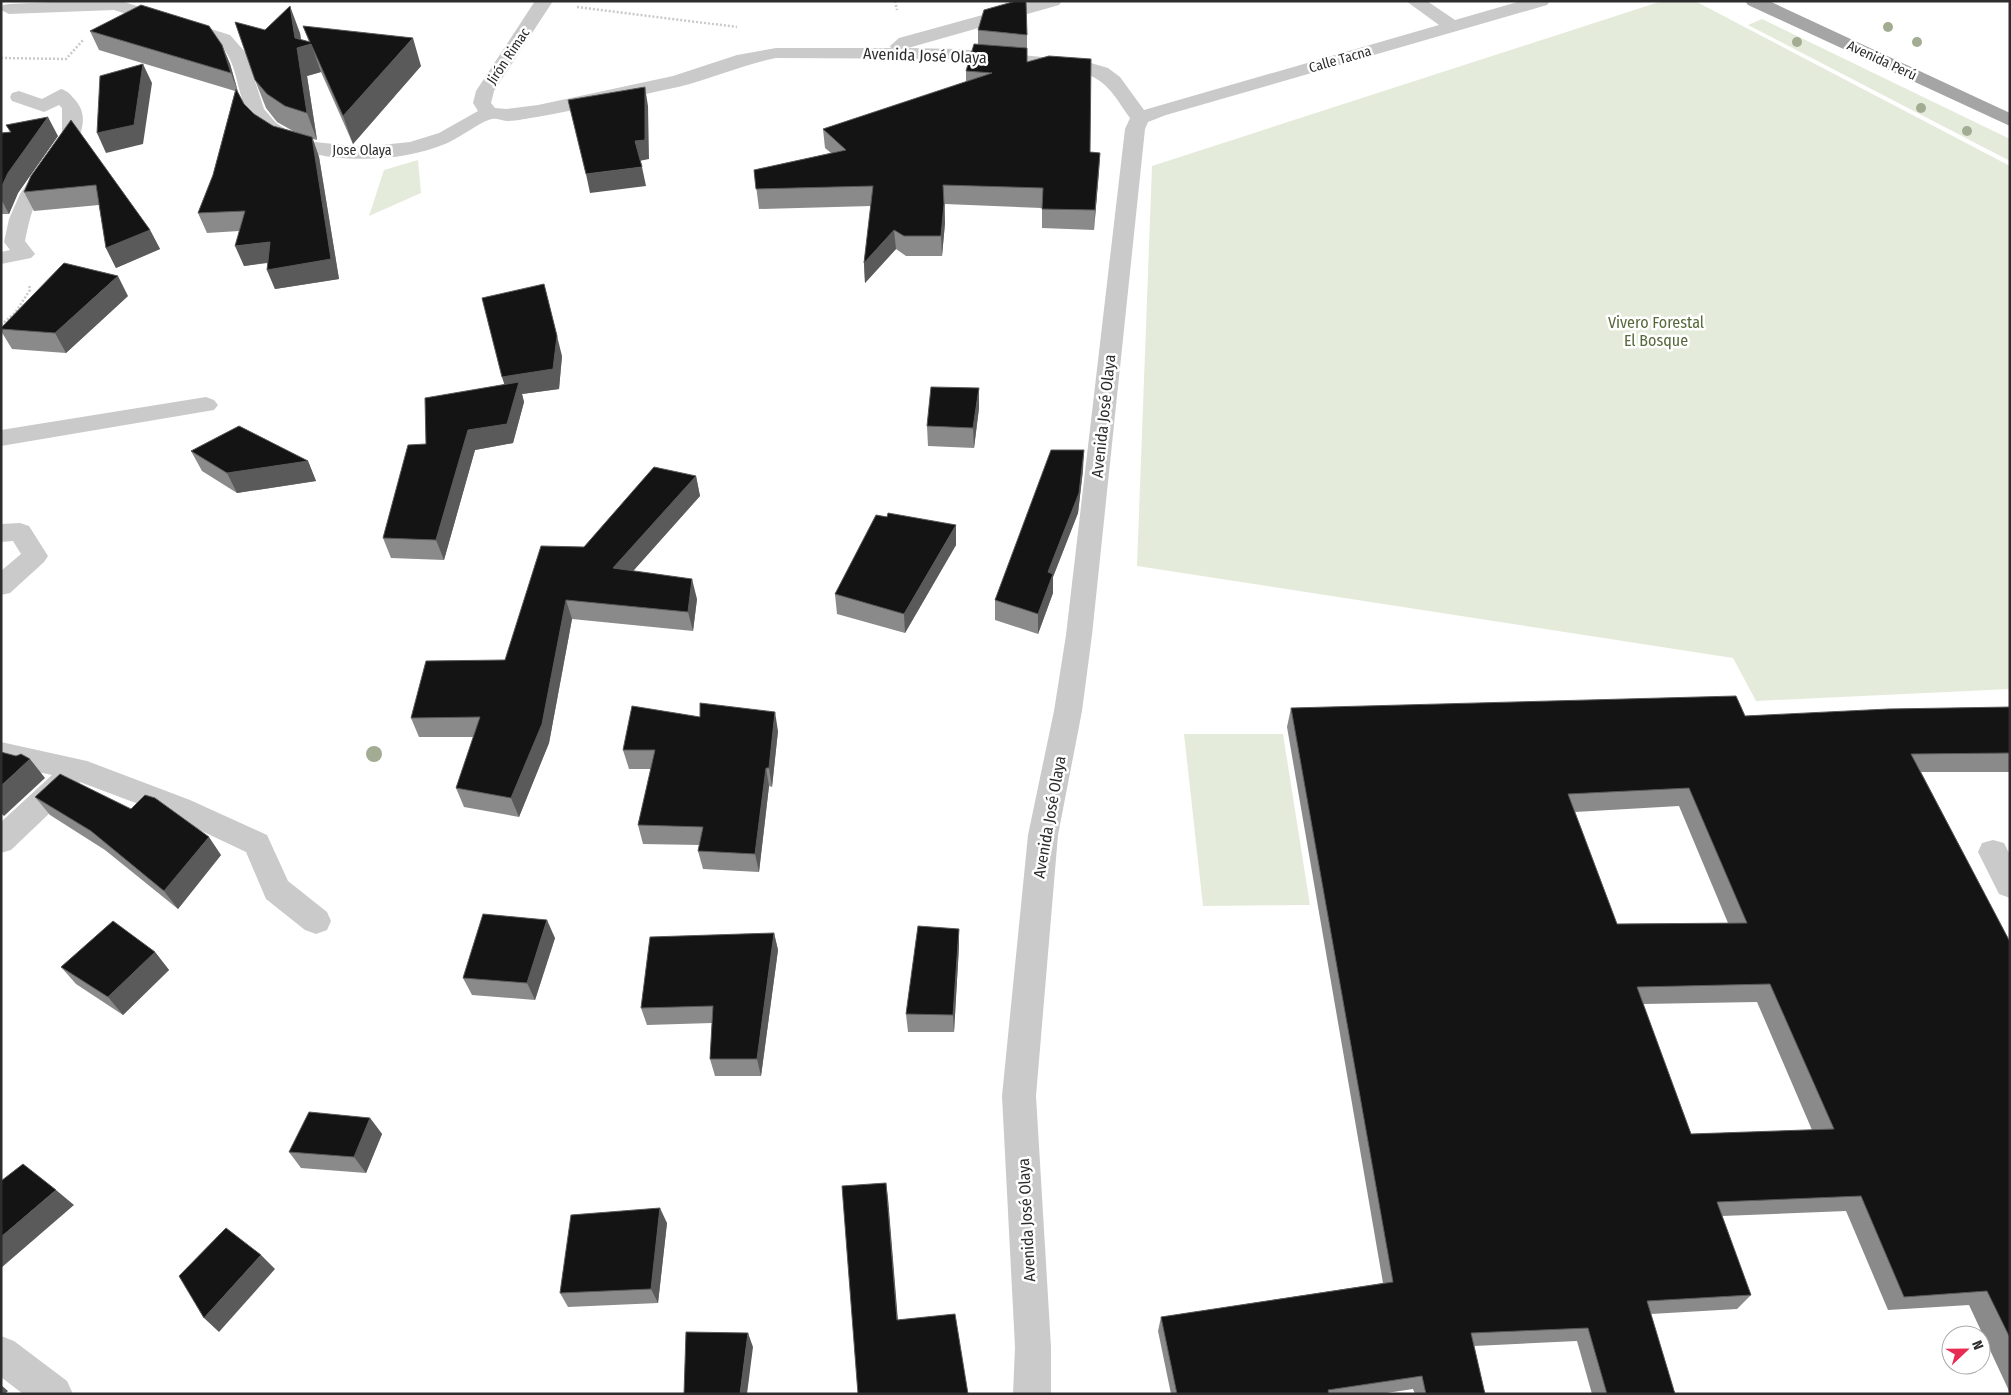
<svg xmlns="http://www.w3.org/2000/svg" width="2011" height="1395" viewBox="0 0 2011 1395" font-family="'Fira Sans Condensed',sans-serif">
<rect width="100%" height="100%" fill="#fff"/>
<g fill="#e5ebda">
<path d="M1662,1H1695L2010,166V689L1756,701L1733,658L1137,566L1152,166Z"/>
<path d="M1762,19L2010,139V161L1748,25Z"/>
<path d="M418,160L421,193L369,216L384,170Z"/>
<path d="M1184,734H1283L1310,905L1203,906Z"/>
</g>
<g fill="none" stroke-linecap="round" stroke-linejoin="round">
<g stroke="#cacaca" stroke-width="2.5" stroke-dasharray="2 2" stroke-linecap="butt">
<path d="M895,1L897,10"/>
<path d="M577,7L737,27"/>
<path d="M1,58L66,59L84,39"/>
<path d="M1,325L15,313L30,290L29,284"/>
</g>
<g fill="#cacaca" fill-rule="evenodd">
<path d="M75,1H121L230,35L246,53L264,109L276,123L295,135L315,142L362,147L410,142L439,133L478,111L473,103L476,91L535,1H553L494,91L491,103L495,108L507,109L538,105L673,76L737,55L776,48H891L890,46L899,38L1033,1H1062L1059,5L908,48L958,49L1084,61L1108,68L1120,77L1144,110L1439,25L1406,1H1427L1455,20L1521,1H1550L1547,5L1166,115L1148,122L1145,129L1092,635L1082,711L1058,835L1036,1096L1051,1347V1394H1013L1015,1347L1002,1096L1028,835L1054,711L1066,635L1125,129L1130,118C1112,93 1108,80 1076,70L958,59L776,58C742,65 711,79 678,87C631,97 584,109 537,117C528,118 517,121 507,121C502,121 497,118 492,119C481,121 458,139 445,144C396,165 307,166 263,132C232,107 244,66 218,43L114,10L9,14L1,10L3,5L9,4Z"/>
<path d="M61,89C68,91 71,95 76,101C100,130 55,170 40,194C32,208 28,225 25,241L35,254L31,258L1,264V252L10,250L4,242L9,219L20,194L62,133V108L59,105L44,112L12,101L10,97L12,93L19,91L42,99Z"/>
<path d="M206,397L214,400L218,405L214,410L1,446V430Z"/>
<path d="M20,523L29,526L48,556L44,562L10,593L1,595V571L21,554L13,541L1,542V524Z"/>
<path d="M1,742L87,761L190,800L267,835L288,881L327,912L331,921L327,930L316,934L305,930L266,899L246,852L170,816L80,782L77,787L11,850L1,853V822L52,775L1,764Z"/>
<path d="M1993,840L2004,843L2010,855V898L1999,894L1978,852L1982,843Z"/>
<path d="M1,1336L14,1341L67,1381L73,1394H23L1,1377Z"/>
</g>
<path fill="#a5a5a5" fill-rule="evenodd" d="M1745,1H1769L2010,113V126L1748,5Z"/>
</g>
<g fill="#a2ac93">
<circle cx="1888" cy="27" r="5"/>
<circle cx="1797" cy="42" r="5"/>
<circle cx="1917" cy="42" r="5"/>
<circle cx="1921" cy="108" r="5"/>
<circle cx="1967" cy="131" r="5"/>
<circle cx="374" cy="754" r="8"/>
</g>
<g fill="#8a8a8a" fill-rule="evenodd">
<path d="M303,26L421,66L353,144L321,72L307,76L317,140L313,139L319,157L339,279L275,289L267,270L268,263L244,266L239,231L207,233L198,213L213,175L235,91L99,50L90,31L222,45L230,64L238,92L244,104L254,114L273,126L293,131L277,122L266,108L255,80L265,30L300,33L301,40L309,42Z"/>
<path d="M978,30L1027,35V62L1090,152L1100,153L1094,230L1042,228V208L945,204V223L942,256H906L896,249L865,283L864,263L871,206L759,209L754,170L831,153L825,148L823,129L966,82V71L978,44Z"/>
<path d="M71,120L150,230L160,249L116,268L106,248L99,205L34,211L24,192Z"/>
<path d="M6,125L58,136L18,193L9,214H1V133L10,132Z"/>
<path d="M128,296L66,353L12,349L1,331V328Z"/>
<path d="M562,356L559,389L522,394L524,402L513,443L475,450L444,560L391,558L383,538L426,444L505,385Z"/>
<path d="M979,408L974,448L928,446L927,426Z"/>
<path d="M191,451L308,461L316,481L237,493L202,471Z"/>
<path d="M1083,470L1078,513L1053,577V593L1038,634L995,620V600Z"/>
<path d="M696,476L700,496L633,571L697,599L693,631L572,619L549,743L519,817L464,807L456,788L474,737H419L411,718L505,660L584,547Z"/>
<path d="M887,517L956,525V545L905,633L837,614L835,594Z"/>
<path d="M2010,707V772H1921L2010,942V1393L1969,1305L1888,1310L1846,1211L1722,1216L1751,1295L1737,1309L1651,1314L1675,1394H1592L1577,1341L1474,1346L1485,1394H1415L1413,1389L1380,1394H1171L1158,1331L1161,1317L1383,1283L1287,727L1291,708L1745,716ZM1679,806L1728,923L1617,924L1575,812ZM1757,1002L1812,1130L1691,1134L1643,1004Z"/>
<path d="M778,731L772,787L769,786L759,872L703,869L698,851L700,845L643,844L638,825L651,769H629L623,750Z"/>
<path d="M35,797L221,855L178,909L105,850L50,815Z"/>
<path d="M774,933L778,950L761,1076H715L710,1059L712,1023L647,1025L641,1008Z"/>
<path d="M555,938L535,1000L472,995L463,978Z"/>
<path d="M959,946L954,1032H908L906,1014Z"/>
<path d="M155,952L169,970L123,1015L76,984L61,967Z"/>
<path d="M370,1118L382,1134L366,1173L301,1168L289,1152Z"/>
<path d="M667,1223L658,1303L568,1307L560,1293Z"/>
</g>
<g fill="#5a5a5a">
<path d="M290,6L300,33L302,47L311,44L321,72L307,76L317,140L307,113Z"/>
<path d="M413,38L421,66L353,144L343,116Z"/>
<path d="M222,45L230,64L238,92L231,73Z"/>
<path d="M143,64L152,83L143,144L106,153L97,133Z"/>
<path d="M645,87L648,106L649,159L639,161L635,141Z"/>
<path d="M48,117L58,136L18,193L9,214L1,199V188L8,173Z"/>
<path d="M312,137L319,157L339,279L275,289L267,270Z"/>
<path d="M1100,153L1099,172L1094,230L1095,210Z"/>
<path d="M642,167L646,186L590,193L586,174Z"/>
<path d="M944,204L945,223L942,256L941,236Z"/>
<path d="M150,230L160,249L116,268L106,248Z"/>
<path d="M894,230L896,249L865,283L864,263Z"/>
<path d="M270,242L278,261L244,266L235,246Z"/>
<path d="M118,276L128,296L66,353L55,333Z"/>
<path d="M544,284L562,356L559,389L522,394L524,402L513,443L475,450L444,560L436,540L468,430L508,396L502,377Z"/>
<path d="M979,388V408L974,448L973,428Z"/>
<path d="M1084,450L1083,470L1078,513L1053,577V593L1038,634V614L1048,572Z"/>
<path d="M308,461L316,481L237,493L227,473Z"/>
<path d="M696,476L700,496L618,588L613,568Z"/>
<path d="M956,525V545L905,633L904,614Z"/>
<path d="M692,579L697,599L693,631L688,612Z"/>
<path d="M566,600L572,619L549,743L519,817L511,798Z"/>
<path d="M775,712L778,731L772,787L769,768Z"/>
<path d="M30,759L45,778L4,816L1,813V786Z"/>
<path d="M766,768L769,786L759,872L755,854Z"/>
<path d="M209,837L221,855L178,909L164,891Z"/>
<path d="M547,920L555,938L535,1000L527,983Z"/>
<path d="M959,929V946L954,1032L953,1015Z"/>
<path d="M774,933L778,950L761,1076L757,1059Z"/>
<path d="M155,952L169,970L123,1015L108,997Z"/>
<path d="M370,1118L382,1134L366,1173L354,1157Z"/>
<path d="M886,1183L888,1198L899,1333L897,1320Z"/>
<path d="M56,1190L74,1205L1,1268V1237Z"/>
<path d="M660,1208L667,1223L658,1303L651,1289Z"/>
<path d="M261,1255L275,1269L219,1332L204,1318Z"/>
<path d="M748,1333L753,1347L747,1394H740Z"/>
<path d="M1,1385L8,1391L5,1394H1Z"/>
</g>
<g fill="#141414" stroke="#5a5a5a" fill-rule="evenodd">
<path d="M1016,1H1026L1027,35L978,30L984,10Z"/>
<path d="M141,5L209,26L222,45L231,73L90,31Z"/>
<path d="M290,6L295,38L310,42L303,26L413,38L343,116L311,44L297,48L307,113L285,106L267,94L255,80L235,22L265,30Z"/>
<path d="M974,44L1027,48V62L1049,56L1091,59L1090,152L1100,153L1095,210L1042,209L1043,188L943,185L944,204L941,236H904L894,230L864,263L873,186L756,189L754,170L846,150L823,129L992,73L966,71Z"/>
<path d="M143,64L134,125L97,133L100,76Z"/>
<path d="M645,87V140L635,141L642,167L586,174L568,100Z"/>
<path d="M236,89L244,104L254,114L273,126L312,137L331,259L267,270L270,242L235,246L245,211L198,213L213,175Z"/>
<path d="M48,117L8,173L1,188V133L11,132L6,125Z"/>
<path d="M71,120L150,230L106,248L96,185L24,192L31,176Z"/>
<path d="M64,263L118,276L55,333L1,329V328Z"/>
<path d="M544,284L557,336L553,369L502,377L482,298Z"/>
<path d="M519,382L507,424L468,430L436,540L383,538L408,445L426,444L425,398Z"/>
<path d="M931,387L979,388L973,428L927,426Z"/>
<path d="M239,426L308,461L227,473L191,451Z"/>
<path d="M1051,450H1084L1079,493L1048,572L1053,574L1038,614L995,600Z"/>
<path d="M654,467L696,476L613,568L692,579L688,612L566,600L542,724L511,798L456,788L480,717L411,718L426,661L505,660L541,546L584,547Z"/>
<path d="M888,513L956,525L904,614L835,594L876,515L887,517Z"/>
<path d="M1736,696L1745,716L1888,709L2010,707V753L1911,754L2010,942V1338L1987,1291L1904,1297L1861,1196L1717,1202L1751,1295L1647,1301L1675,1394H1607L1588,1328L1471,1333L1485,1394H1426L1422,1376L1328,1390L1329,1394H1177L1161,1317L1393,1282L1291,708ZM1689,788L1747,923L1617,924L1568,794ZM1770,984L1834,1129L1691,1134L1637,987Z"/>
<path d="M700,703L775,712L769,768H766L755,854L698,851L703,827L638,825L655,750H623L632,706L700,717Z"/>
<path d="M1,752L16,756L21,754L30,759L1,786Z"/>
<path d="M60,774L131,809L145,795L155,798L209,837L164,891L91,831L35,797Z"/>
<path d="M483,914L547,920L527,983L463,978Z"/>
<path d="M113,921L155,952L108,997L61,967Z"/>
<path d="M918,926L959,929L953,1015L906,1014Z"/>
<path d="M774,933L757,1059H710L713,1006L641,1008L650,937Z"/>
<path d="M309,1112L370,1118L354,1157L289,1152Z"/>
<path d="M23,1164L56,1190L1,1237V1181Z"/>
<path d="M886,1183L897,1320L955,1314L968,1394H858L842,1186Z"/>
<path d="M660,1208L651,1289L560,1293L571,1215Z"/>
<path d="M226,1228L261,1255L204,1318L179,1276Z"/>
<path d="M686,1332L748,1333L740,1394H684Z"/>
</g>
<g text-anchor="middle" stroke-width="5" stroke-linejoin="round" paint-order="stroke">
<g font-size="14" fill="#2d2d2d" stroke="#fff">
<text transform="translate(508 56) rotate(-56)" y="5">Jirón Rimac</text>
<text transform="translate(1340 59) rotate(-16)" y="5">Calle Tacna</text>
<text transform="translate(1882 60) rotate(25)" y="5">Avenida Perú</text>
<text x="362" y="155">Jose Olaya</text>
</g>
<g font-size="16" fill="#2d2d2d" stroke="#fff">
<text transform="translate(925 55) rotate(2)" y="6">Avenida José Olaya</text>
<text transform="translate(1103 416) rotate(-84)" y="6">Avenida José Olaya</text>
<text transform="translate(1049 817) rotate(-80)" y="6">Avenida José Olaya</text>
<text transform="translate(1026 1220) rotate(-93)" y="6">Avenida José Olaya</text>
</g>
<g font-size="16" fill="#56693a" stroke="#fff">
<text x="1656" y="328">Vivero Forestal<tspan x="1656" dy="18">El Bosque</tspan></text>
</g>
</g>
<rect width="2011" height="1395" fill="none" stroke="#2d2d2d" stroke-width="5"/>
<g transform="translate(1966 1350) rotate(68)"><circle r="24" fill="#ffffff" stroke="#ababab"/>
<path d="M0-4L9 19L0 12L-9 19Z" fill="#e82b52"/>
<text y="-8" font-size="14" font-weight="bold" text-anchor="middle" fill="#2d2d2d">N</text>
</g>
</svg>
